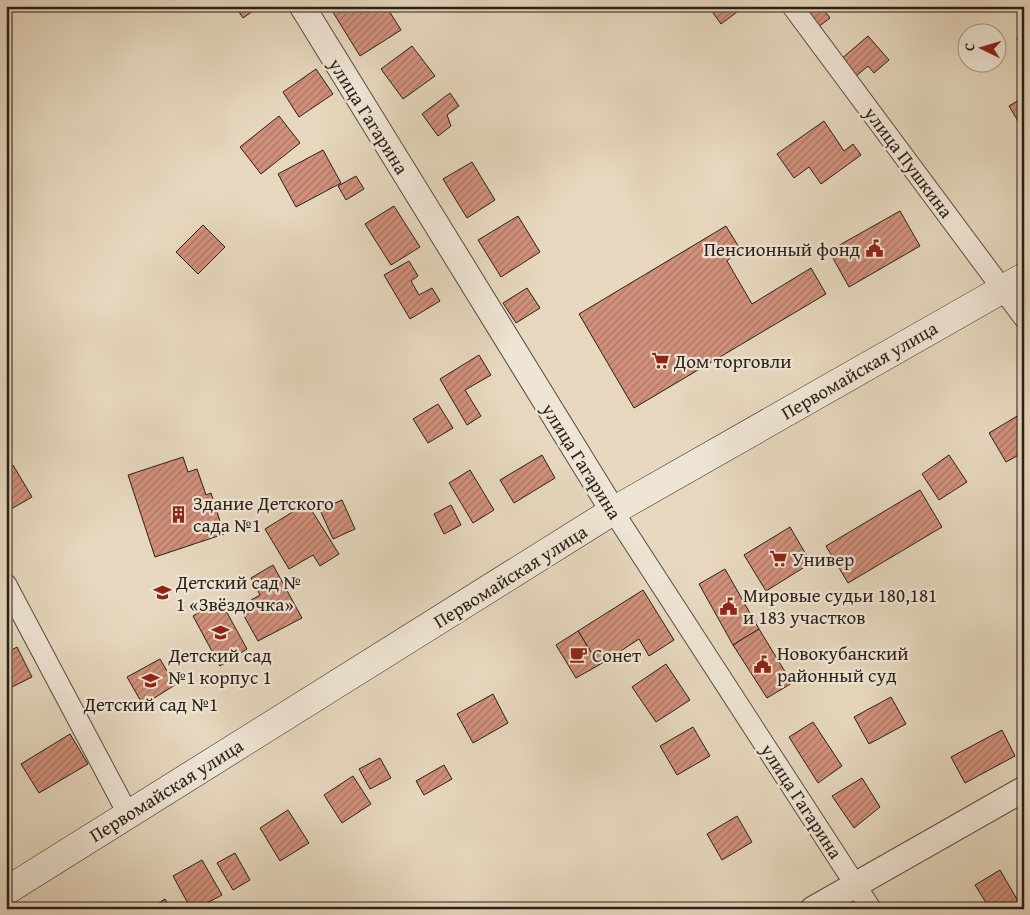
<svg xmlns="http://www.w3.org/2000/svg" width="1030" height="915" viewBox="0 0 1030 915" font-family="'Gentium Book Plus',serif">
<defs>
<pattern id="building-hatch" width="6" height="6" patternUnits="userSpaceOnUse" patternTransform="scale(1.25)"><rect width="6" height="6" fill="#d1907b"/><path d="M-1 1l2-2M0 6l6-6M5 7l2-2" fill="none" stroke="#aa7564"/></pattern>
</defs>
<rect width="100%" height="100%" fill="#e6d7be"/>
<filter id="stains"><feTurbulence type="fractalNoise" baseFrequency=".004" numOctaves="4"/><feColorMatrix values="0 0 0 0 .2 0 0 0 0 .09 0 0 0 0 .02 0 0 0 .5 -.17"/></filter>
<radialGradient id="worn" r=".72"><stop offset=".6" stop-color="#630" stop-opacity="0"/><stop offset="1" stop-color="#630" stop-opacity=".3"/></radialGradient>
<g fill="url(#building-hatch)" stroke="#291f17">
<path d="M235,6H260L243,18Z"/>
<path d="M336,6H386L401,30L360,56L331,9Z"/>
<path d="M708,6H745L721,24Z"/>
<path d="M802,6H821L830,18L818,27Z"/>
<path d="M1024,35V50L1017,39Z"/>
<path d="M868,36L889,60L874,73L868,66L855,77L840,60Z"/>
<path d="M412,46L435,76L403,99L381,69Z"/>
<path d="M316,69L333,94L299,117L283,92Z"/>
<path d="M450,93L459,106L447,115L451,126L438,136L422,114Z"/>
<path d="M1024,97V131L1009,106Z"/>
<path d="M279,116L300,143L261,174L240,147Z"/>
<path d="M824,121L844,151L853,144L861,155L821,184L809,167L794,178L777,154Z"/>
<path d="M323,150L341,183L296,207L278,174Z"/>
<path d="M472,162L495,200L467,218L443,179Z"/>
<path d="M356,176L364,189L346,200L338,186Z"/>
<path d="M394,206L420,247L391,265L365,224Z"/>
<path d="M900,211L920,246L849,287L829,251Z"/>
<path d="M518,216L540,252L501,277L478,240Z"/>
<path d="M203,225L225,247L198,274L176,252Z"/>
<path d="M726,226L740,249L727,261L752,304L811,268L826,294L634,408L579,314Z"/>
<path d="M409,261L418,276L411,281L419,295L432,288L440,301L410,319L384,275Z"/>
<path d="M527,288L540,308L516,323L503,303Z"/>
<path d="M479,355L491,375L465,390L481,416L467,425L440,379Z"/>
<path d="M438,404L453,428L428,443L413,419Z"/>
<path d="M1024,412V452L1006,462L989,433Z"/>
<path d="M542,455L555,478L514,503L500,480Z"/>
<path d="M949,455L967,482L939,500L922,474Z"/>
<path d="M183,457L188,472L197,469L206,495L211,493L224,534L155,557L128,475Z"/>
<path d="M13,465L32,497L6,512V468Z"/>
<path d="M470,470L494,510L473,523L449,483Z"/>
<path d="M920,490L942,527L848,583L826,546Z"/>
<path d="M342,500L355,529L333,539L320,510Z"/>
<path d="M307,503L339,554L320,566L313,555L289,569L265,529Z"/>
<path d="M451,505L461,525L444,534L434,514Z"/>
<path d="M790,527L811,563L766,591L744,555Z"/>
<path d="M273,565L302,618L258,641L239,607L260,595L251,578Z"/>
<path d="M725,569L759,629L733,645L699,584Z"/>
<path d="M643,590L674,640L649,656L639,639L599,665L578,631Z"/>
<path d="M220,600L247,649L220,666L193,616Z"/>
<path d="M759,629L792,683L767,698L733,645Z"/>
<path d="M578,631L599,665L576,678L556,645Z"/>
<path d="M17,647L32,677L6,690V653Z"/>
<path d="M160,659L175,685L143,705L127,677Z"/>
<path d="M666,664L690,700L656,722L632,687Z"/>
<path d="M493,694L508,723L473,743L457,714Z"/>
<path d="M891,697L906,724L869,744L854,717Z"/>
<path d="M813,722L842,766L818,783L789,737Z"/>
<path d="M693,727L710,756L677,775L660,746Z"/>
<path d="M1002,730L1015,756L965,783L951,757Z"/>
<path d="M70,734L88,764L39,793L21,764Z"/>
<path d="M380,758L391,778L370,789L359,769Z"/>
<path d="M444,765L452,779L424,795L416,781Z"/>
<path d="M353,776L371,804L342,823L324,795Z"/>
<path d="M862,778L880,807L854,828L832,796Z"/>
<path d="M288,810L309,843L280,861L260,828Z"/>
<path d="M737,816L752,842L722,860L707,834Z"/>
<path d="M235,853L250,880L233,890L217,863Z"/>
<path d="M202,860L222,895L196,909H191L173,876Z"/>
<path d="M1000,870L1022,908L1020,909H990L975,885Z"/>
<path d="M165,899L171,909H149Z"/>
</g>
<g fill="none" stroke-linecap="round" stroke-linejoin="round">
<defs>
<g id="minor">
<path d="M792,6L1024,318"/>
<path d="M613,511L871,909"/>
<path d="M6,584L128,814"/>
</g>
<g id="tertiary">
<path d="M302,6L613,511"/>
<path d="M813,909L1024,789"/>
</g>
<path id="secondary" d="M6,891L613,511L1024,277"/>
</defs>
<use href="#minor" stroke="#584d41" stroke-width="22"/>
<use href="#tertiary" stroke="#584d41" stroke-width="27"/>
<use href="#secondary" stroke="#291f17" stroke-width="29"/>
<use href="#minor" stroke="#efe5d5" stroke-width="20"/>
<use href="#tertiary" stroke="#efe5d5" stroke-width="25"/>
<use href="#secondary" stroke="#efe5d5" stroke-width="28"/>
</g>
<defs>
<symbol id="civic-bare" viewBox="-9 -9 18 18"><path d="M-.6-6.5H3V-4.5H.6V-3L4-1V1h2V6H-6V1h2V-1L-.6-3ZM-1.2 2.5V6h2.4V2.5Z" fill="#8f2418" stroke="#efe5d5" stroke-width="2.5" paint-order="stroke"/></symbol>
<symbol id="supermarket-bare" viewBox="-9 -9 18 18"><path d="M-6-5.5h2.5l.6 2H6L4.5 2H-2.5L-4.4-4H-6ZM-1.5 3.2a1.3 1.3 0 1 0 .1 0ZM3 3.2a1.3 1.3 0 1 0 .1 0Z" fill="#8f2418" stroke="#efe5d5" stroke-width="2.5" paint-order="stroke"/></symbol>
<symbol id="building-bare" viewBox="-9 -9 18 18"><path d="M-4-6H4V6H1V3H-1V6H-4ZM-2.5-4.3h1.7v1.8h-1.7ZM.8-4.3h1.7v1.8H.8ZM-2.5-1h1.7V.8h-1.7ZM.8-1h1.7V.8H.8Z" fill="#8f2418" stroke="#efe5d5" stroke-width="2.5" paint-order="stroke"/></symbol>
<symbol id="school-bare" viewBox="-9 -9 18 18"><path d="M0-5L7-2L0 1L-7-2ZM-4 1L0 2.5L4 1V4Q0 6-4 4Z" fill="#8f2418" stroke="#efe5d5" stroke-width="2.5" paint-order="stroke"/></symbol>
<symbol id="cafe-bare" viewBox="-9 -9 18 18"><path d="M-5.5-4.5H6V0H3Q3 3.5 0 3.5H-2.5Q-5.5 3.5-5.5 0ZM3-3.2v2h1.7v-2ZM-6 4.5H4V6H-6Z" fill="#8f2418" stroke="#efe5d5" stroke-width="2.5" paint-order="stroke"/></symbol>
</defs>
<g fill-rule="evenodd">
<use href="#civic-bare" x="862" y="236" width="25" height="25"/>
<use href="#supermarket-bare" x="648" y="348" width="25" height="25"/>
<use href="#building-bare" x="166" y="502" width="25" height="25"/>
<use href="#supermarket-bare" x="766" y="546" width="25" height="25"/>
<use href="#school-bare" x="150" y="580" width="25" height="25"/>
<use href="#civic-bare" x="716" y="594" width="25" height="25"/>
<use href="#school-bare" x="208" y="620" width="25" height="25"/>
<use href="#cafe-bare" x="566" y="642" width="25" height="25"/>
<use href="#civic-bare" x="750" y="652" width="25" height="25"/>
<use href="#school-bare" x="138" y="668" width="25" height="25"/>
</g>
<g text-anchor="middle" stroke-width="4.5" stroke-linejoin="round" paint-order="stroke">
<g font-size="19" fill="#291f17" stroke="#efe5d5">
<text transform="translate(369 116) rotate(58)" y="7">улица Гагарина</text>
<text transform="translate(909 162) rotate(53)" y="7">улица Пушкина</text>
<text transform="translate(859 370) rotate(-30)" y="7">Первомайская улица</text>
<text transform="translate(582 461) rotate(58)" y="7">улица Гагарина</text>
<text transform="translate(510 576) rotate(-32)" y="7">Первомайская улица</text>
<text transform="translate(166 790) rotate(-32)" y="7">Первомайская улица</text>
<text transform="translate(802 801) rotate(57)" y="7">улица Гагарина</text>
</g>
<g font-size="19" fill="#291f17" stroke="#efe5d5" text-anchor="start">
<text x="860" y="256" text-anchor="end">Пенсионный фонд</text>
<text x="674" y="368">Дом торговли</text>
<text x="193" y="510">Здание Детского<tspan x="193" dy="22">сада №1</tspan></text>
<text x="792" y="566">Универ</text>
<text x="176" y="589">Детский сад №<tspan x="176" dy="22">1 «Звёздочка»</tspan></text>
<text x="743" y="602">Мировые судьи 180,181<tspan x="743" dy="22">и 183 участков</tspan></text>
<text x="777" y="660">Новокубанский<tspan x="777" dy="22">районный суд</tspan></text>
<text x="220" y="662" text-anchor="middle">Детский сад<tspan x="220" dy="22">№1 корпус 1</tspan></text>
<text x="592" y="662">Сонет</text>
<text x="151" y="711" text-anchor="middle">Детский сад №1</text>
</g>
</g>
<rect width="1030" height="915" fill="none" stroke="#e6d7be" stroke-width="25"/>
<rect x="8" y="8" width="1015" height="900" fill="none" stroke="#291f17" stroke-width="2.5"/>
<rect x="12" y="12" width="1005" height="890" fill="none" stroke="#291f17"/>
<g transform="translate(982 48) rotate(275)"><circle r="24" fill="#efe5d5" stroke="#a09689"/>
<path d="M0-4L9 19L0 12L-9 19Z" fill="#8f2418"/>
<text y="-8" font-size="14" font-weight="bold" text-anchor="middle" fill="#291f17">С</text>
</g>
<rect width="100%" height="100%" filter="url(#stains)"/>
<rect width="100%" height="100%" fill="url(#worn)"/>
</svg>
